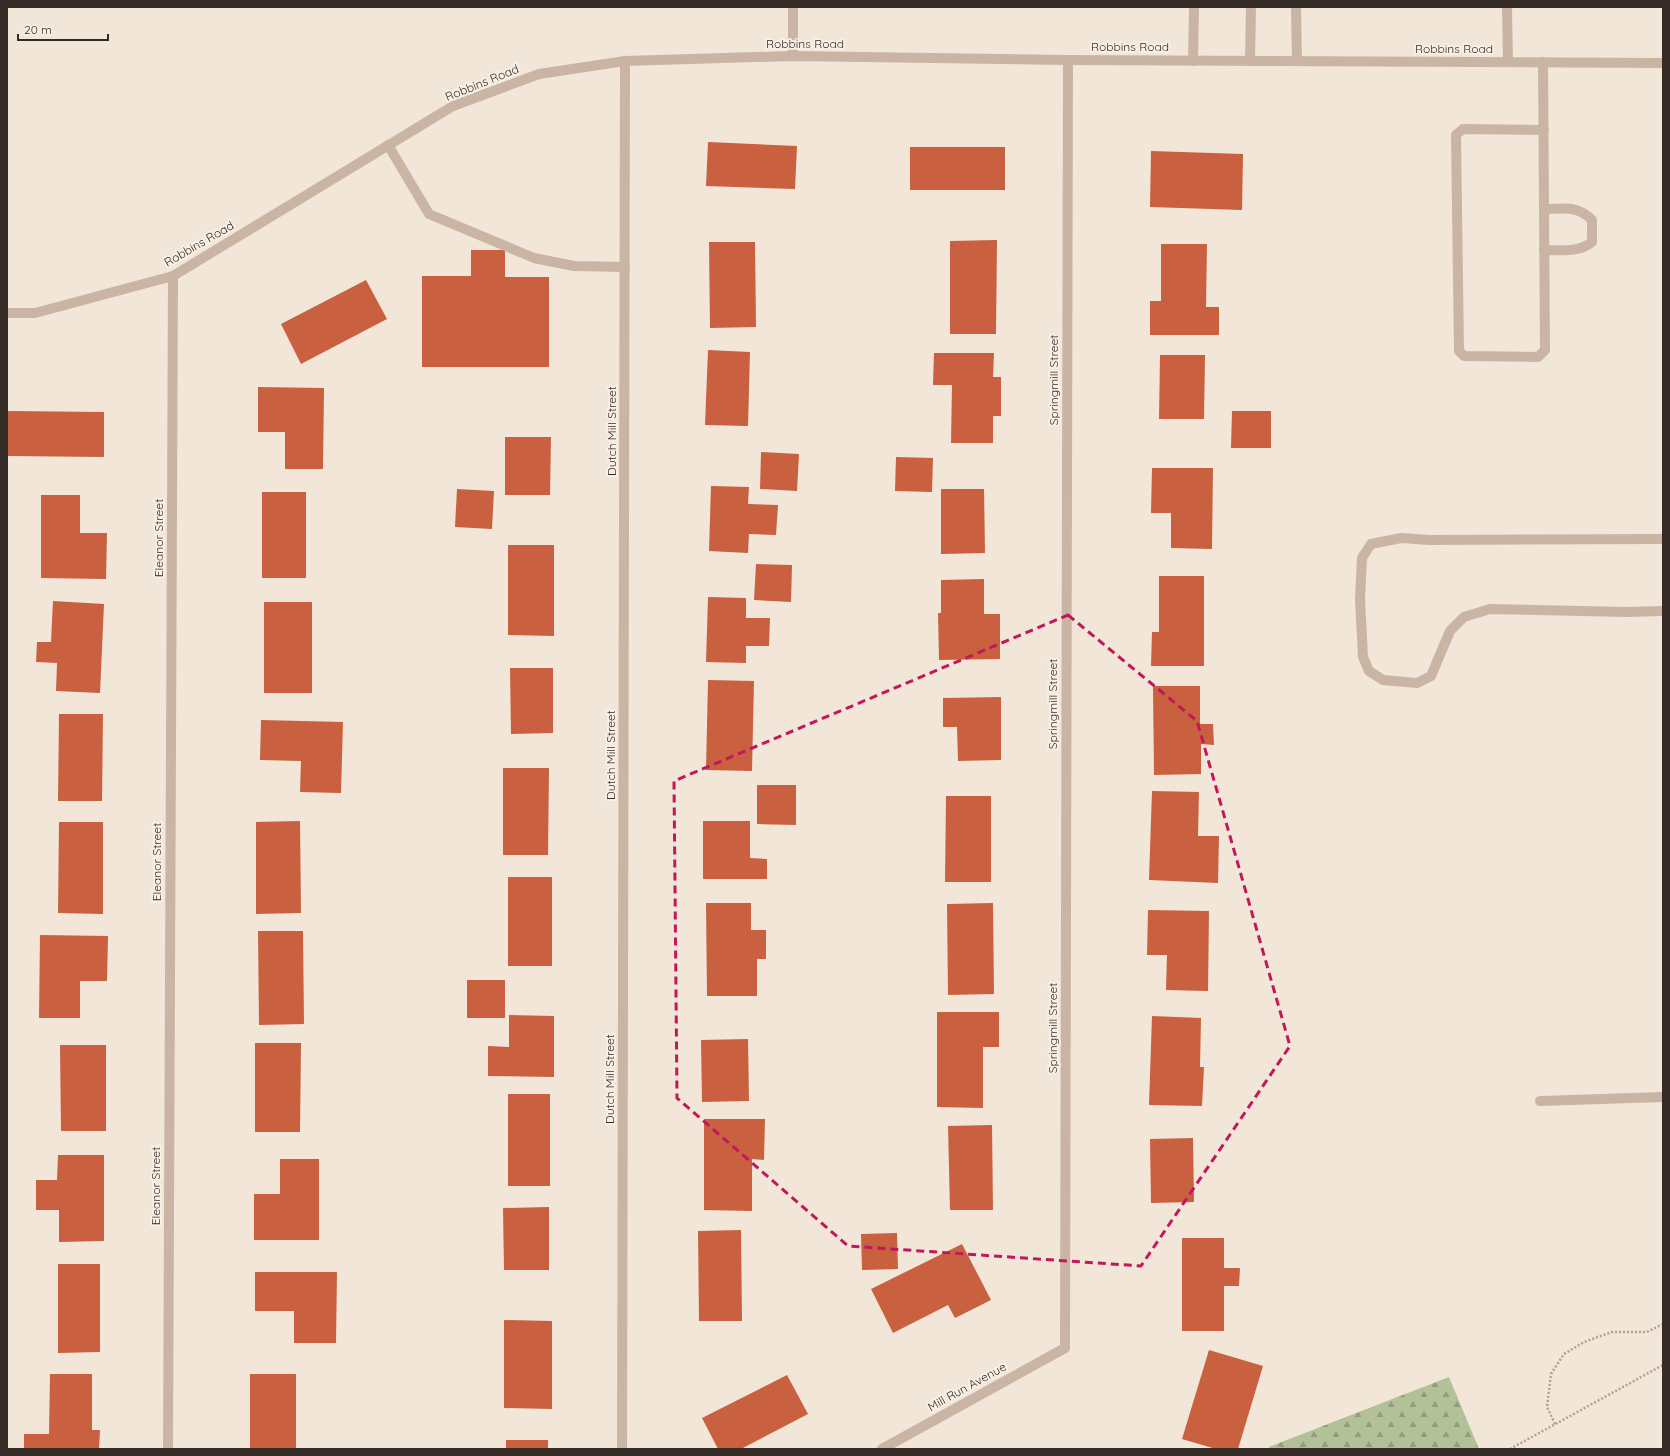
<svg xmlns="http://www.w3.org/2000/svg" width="1670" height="1456" viewBox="0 0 1670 1456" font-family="Quicksand,sans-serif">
<defs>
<pattern id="forest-firs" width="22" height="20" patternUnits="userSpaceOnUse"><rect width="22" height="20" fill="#b3c198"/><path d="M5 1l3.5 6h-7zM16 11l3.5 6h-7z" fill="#929d7c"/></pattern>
</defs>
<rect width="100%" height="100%" fill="#f2e6d8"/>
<path fill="url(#forest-firs)" d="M1449,1377L1479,1449H1269V1447Z"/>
<g fill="#c9603f">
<path d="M708,142L797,146L795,189L706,186Z"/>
<rect x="910" y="147" width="95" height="43"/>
<path d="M1151,151L1243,154L1242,210L1150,207Z"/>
<path d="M997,240L996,334H950V241Z"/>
<path d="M709,242H755L756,327L710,328Z"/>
<path d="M1161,244H1207L1206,307H1219V335H1150V301H1161Z"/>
<path d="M471,250H505V277H549V367H422V276H471Z"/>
<path d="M366,280L387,319L301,364L281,324Z"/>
<path d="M708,350L750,352L748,426L705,425Z"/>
<path d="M934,353H994L993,377H1001V416H993V443H951L952,385H933Z"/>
<path d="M1160,355H1205L1204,419H1159Z"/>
<path d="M258,387L324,388L323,469H285V432H258Z"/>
<path d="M8,411L104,412V457L8,456Z"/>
<path d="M1232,411H1271V448H1231Z"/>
<path d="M505,437H551L550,495H505Z"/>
<path d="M761,452L799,454L797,491L760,489Z"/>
<path d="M896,457L933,458L932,492L895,491Z"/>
<path d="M1152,468H1213L1212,549L1171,548V513H1151Z"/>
<path d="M711,486L749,487L748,504L778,505L776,535L749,534L748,553L709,551Z"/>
<path d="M457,489L494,491L492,529L455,527Z"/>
<path d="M941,489H984L985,553L941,554Z"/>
<rect x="262" y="492" width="44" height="86"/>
<path d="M41,495H80V533H107L106,579L41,578Z"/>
<path d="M508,545H554V636L508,635Z"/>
<path d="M756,564L792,565L791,602L754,600Z"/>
<path d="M1159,576H1204V666H1151L1152,632H1159Z"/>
<path d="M984,579V614H1000V659L939,660L938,613H941V580Z"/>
<path d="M708,597L746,598V618H770L769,646H746V663L706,662Z"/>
<path d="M53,601L104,604L100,693L56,691L57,663L36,662L37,642H51Z"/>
<rect x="264" y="602" width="48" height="91"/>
<path d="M510,668H553V733L511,734Z"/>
<path d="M708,680L754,681L752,771L706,770Z"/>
<path d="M1153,686H1200V724H1213L1214,745L1201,744V774L1154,775Z"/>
<path d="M1001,697V760L958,761L957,727H943V698Z"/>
<path d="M59,714H103L102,801H58Z"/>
<path d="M261,720L343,722L341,793L300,792L301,761L260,760Z"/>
<path d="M503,768H549L548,855H503Z"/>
<path d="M757,785H796V825L757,824Z"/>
<path d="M1152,791L1199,792L1198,836H1219L1218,883L1149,880Z"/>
<path d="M946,796H991V882H945Z"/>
<path d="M300,821L301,913L256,914V822Z"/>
<path d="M703,821H750V858L767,859V879H703Z"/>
<path d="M59,822H103V914L58,913Z"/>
<rect x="508" y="877" width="44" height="89"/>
<path d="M706,903H751V930H766V959H757V996H707Z"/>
<path d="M993,903L994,994L948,995L947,904Z"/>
<path d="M1148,910L1209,911L1208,991L1166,990L1167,955H1147Z"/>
<path d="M258,931H303L304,1024L259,1025Z"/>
<path d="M40,935L108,936L107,981H80V1018H39Z"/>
<rect x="467" y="980" width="38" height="38"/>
<path d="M937,1012H999V1047H983V1108L937,1107Z"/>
<path d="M509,1015L554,1016V1077L488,1076V1046L509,1047Z"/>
<path d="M1152,1016L1201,1018L1200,1067H1204L1202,1106L1149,1105Z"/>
<path d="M748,1039L749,1101L702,1102L701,1040Z"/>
<path d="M255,1043H301L300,1132H255Z"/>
<path d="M60,1045H106V1131H61Z"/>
<rect x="508" y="1094" width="42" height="92"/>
<path d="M704,1119H765L764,1160L752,1159V1211L704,1210Z"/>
<path d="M992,1125L993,1210H950L948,1126Z"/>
<path d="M1193,1138L1194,1202L1151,1203L1150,1139Z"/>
<path d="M58,1155H104V1241L59,1242V1210H36V1180H57Z"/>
<path d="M280,1159H319V1240H254V1194H280Z"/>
<path d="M549,1207V1270H504L503,1208Z"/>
<path d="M741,1230L742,1321H699L698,1231Z"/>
<path d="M897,1233L898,1269L862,1270L861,1234Z"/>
<path d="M1182,1238H1224V1268H1240L1239,1286H1224V1331H1182Z"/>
<path d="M962,1244L991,1300L955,1318L948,1305L893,1333L871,1289Z"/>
<path d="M58,1264H100V1352L58,1353Z"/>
<path d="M255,1272H337L336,1343H294V1311H255Z"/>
<path d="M504,1320L552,1321V1409L504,1408Z"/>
<path d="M1209,1350L1263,1366L1238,1449H1216L1182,1439Z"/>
<path d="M50,1374H92V1430H100L99,1449H24V1434H49Z"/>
<rect x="250" y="1374" width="46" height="75"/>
<path d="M787,1375L808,1414L741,1449H718L702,1418Z"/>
<rect x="506" y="1440" width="42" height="9"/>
</g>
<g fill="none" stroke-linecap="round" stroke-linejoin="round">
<g stroke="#b69f8f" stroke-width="2.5" stroke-dasharray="2 2" stroke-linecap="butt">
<path d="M1555,1424L1547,1407L1551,1374L1564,1354L1584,1342L1612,1332H1647L1663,1324"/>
<path d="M1510,1449L1663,1365"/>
</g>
<g stroke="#cab5a4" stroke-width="10">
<path d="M1296,7L1297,61"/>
<path d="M1507,7L1508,62"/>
<path d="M1193,61L1194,7"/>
<path d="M1250,61L1251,7"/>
<path d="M1543,62L1545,350L1538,357L1464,356L1459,351L1456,135L1463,129L1544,130"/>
<path d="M388,145L429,214L534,258L574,266L625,267"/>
<path d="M1544,250C1561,250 1578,253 1592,242V220C1578,205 1563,209 1545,209"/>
<path d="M1663,539L1429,540L1401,538L1371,544L1362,558L1360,599L1363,657L1369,671L1383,680L1417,683L1431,676L1450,631L1464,617L1490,609L1627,612L1663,611"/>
<path d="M1540,1101L1663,1097"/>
</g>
<g stroke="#cab5a4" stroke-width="10">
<path d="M793,56V7"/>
<path d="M7,313H35L173,276L453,106L539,74L625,61L793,56L1068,60L1663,63"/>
<path d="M168,1449L173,276"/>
<path d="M622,1449L625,61"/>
<path d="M882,1449L1065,1348L1068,60"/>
</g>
</g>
<path fill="none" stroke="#c2185b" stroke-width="3" stroke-dasharray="8 5" stroke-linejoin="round" d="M1068,615L1197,721L1290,1046L1141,1266L848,1246L677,1098L674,781Z"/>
<g text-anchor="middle" stroke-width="4" stroke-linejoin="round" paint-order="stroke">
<g font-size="12" fill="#352b26" stroke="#f9f0e5">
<text x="805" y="48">Robbins Road</text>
<text x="1130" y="51">Robbins Road</text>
<text x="1454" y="53">Robbins Road</text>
<text transform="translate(482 83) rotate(-22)" y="4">Robbins Road</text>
<text transform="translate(199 244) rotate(-30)" y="4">Robbins Road</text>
<text transform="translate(1054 380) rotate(-90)" y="4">Springmill Street</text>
<text transform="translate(612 431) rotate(-90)" y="4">Dutch Mill Street</text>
<text transform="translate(159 538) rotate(-90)" y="4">Eleanor Street</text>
<text transform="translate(1053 704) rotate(-90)" y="4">Springmill Street</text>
<text transform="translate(611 755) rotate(-90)" y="4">Dutch Mill Street</text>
<text transform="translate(157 862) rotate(-90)" y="4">Eleanor Street</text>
<text transform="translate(1053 1028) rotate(-90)" y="4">Springmill Street</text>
<text transform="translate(610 1079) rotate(-90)" y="4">Dutch Mill Street</text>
<text transform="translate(156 1186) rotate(-90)" y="4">Eleanor Street</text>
<text transform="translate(967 1387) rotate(-29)" y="4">Mill Run Avenue</text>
</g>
</g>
<rect width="1670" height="1456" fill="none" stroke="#352b26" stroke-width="16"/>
<path d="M18 34v6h90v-6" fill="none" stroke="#352b26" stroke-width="2"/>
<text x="24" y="34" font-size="12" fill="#352b26" stroke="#f9f0e5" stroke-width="3" paint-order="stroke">20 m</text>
</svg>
